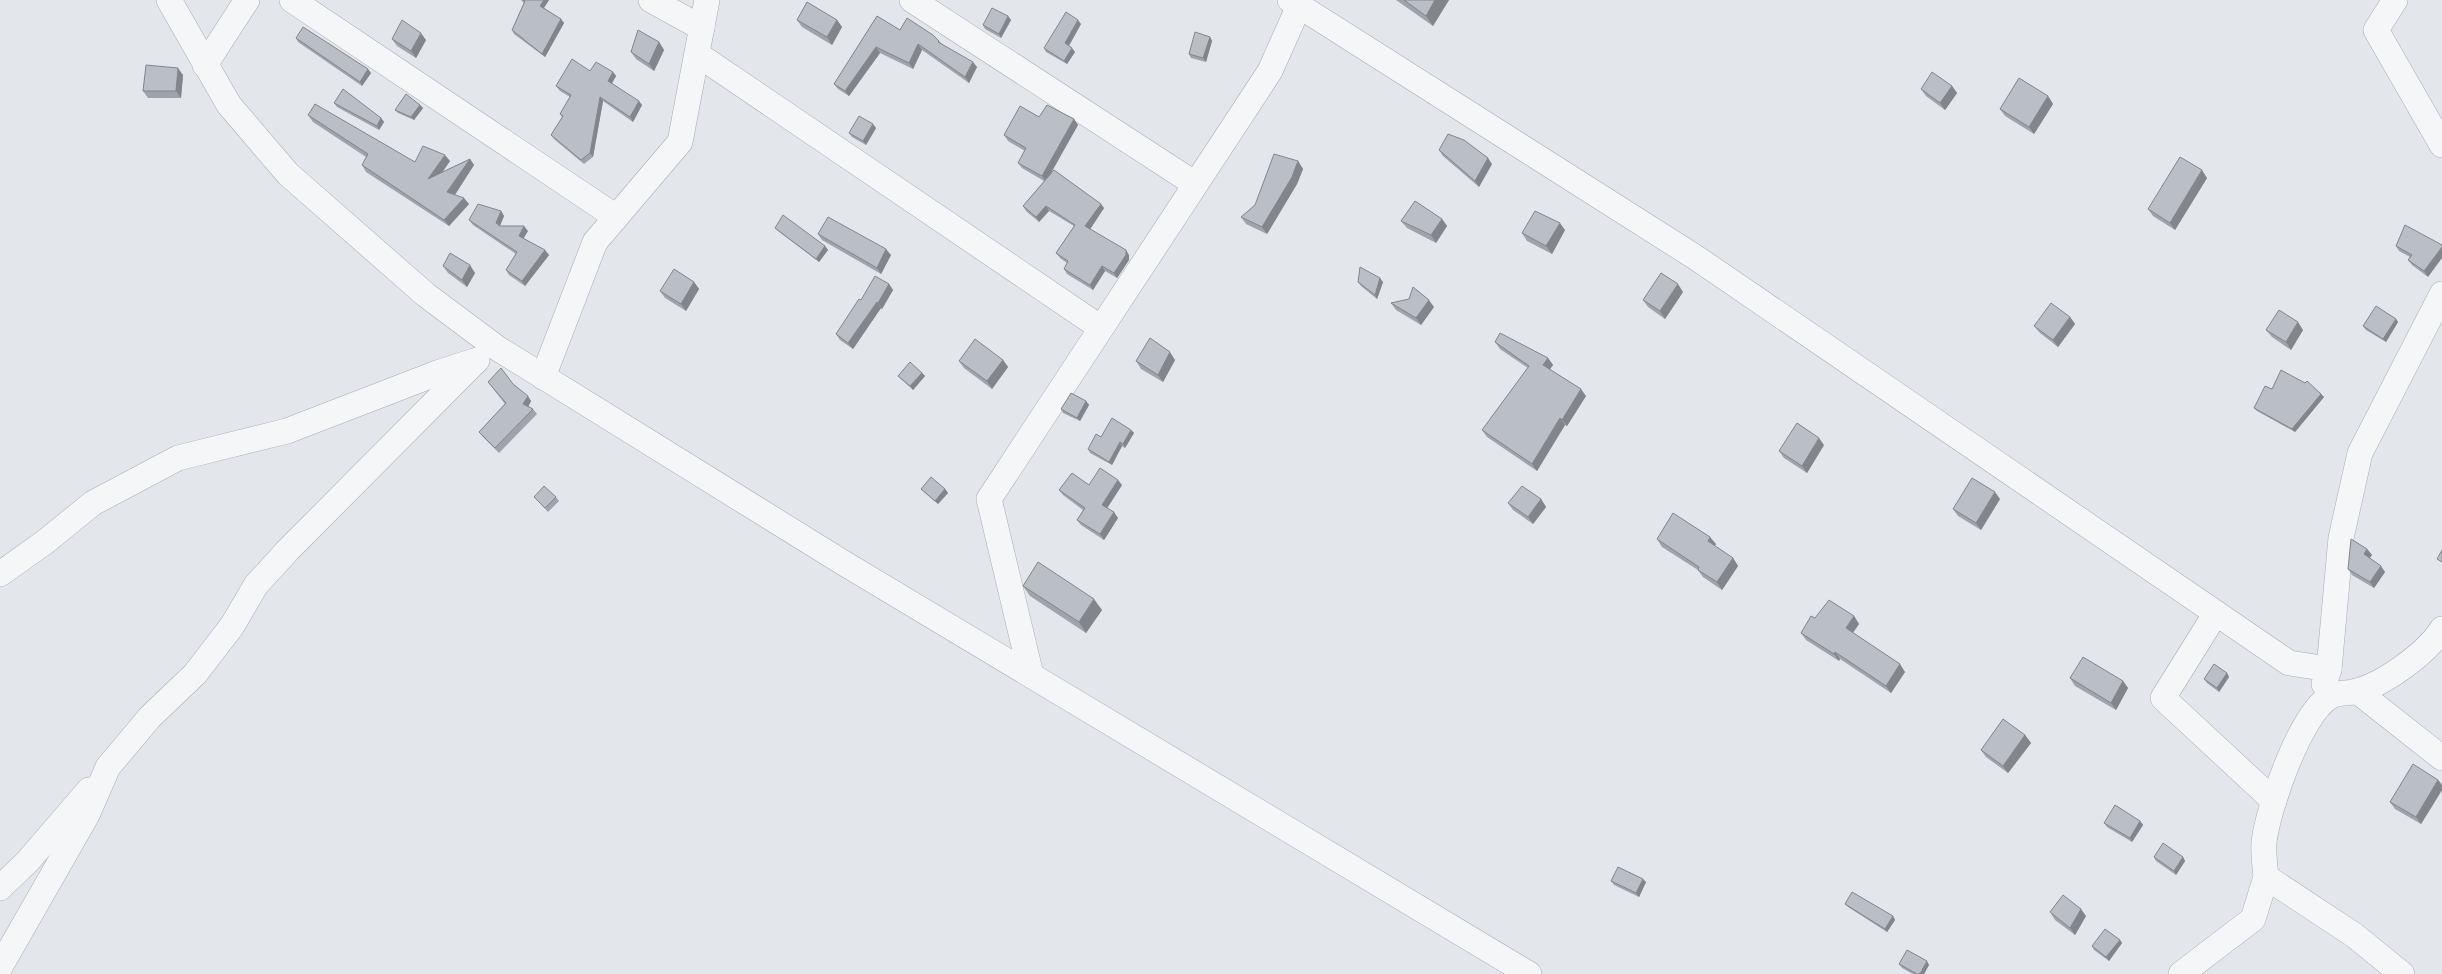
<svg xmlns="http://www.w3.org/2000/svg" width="2442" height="974" viewBox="0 0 2442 974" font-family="Arial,sans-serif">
<rect width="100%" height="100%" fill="#e3e6ea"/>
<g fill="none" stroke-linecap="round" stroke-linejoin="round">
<defs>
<g id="minor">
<path d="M169,0L229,105L288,174L426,295L497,348L842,562L1529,974"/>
<path d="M292,0L616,217"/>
<path d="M651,0L702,28"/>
<path d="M912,0L1195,184"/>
<path d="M1290,0L1695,257L2289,663L2329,669"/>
<path d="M2395,0L2376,30L2442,145"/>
<path d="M697,54L1101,328"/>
<path d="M205,65L247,0"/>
<path d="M543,377L595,242L680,142L707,0"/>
<path d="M0,574L45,542L93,503L178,458L287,431L440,372L474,361"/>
<path d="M2216,613L2163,698L2274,801"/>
<path d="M1031,675L989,499L1270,71L1299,6"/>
<path d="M2324,684L2329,669L2341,538L2360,453L2442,294"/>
<path d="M2357,691L2442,758"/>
<path d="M0,888L28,861L89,790"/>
<path d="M0,967L87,815L108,767L150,717L195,674L232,626L256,585L288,550L477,360"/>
<path d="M2181,974L2253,919L2266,877"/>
<path d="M2402,974L2354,935L2266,877C2265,865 2263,853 2264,842C2268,808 2301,712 2331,696C2338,692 2349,694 2357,691C2384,684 2427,653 2442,629"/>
</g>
</defs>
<use href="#minor" stroke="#a8adb4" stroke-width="26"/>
<use href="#minor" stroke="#f5f6f8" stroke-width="25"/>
</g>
<g fill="#a0a4aa">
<path d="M521,0H549L544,8L561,19L564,23L545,57L514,34L512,30L524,3Z"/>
<path d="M1396,0H1449L1433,26Z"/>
<path d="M877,16L900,30L939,41L943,45L977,67L969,83L922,50L913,69L880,53L849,96L838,89L834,84Z"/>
<path d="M1008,16L1011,20L1001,38L985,29L983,25Z"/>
<path d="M797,20H837L842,27L832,45L802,27Z"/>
<path d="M1081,24L1069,46L1075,52L1067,64L1046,52L1044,48Z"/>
<path d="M1210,37L1212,41L1206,62L1191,58L1189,54Z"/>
<path d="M296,38L371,73L362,86L298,42Z"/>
<path d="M392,39L426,40L416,58L397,46Z"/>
<path d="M659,42L664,50L654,71L636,59L631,52Z"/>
<path d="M590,71L613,72L616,76L612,83L642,105L633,122L603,101L593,157L584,164L554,139L551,135L562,117L560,114L570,97L560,91L556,86Z"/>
<path d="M183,75L181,98H148L143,91Z"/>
<path d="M1952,86L1957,93L1945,110L1926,96L1921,89Z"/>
<path d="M2048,96L2053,104L2034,134L2005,116L2000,109Z"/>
<path d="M334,103L381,118L384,122L379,130L337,107Z"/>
<path d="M420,105L423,108L414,120L398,113L395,110Z"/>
<path d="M308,115L415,162L450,161L442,172L470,159L474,165L455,195L469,204L449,226L366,172L362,165L366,157L313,122Z"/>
<path d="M1039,117L1074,119L1078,125L1050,174L1104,208L1090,229L1129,255V260L1117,278L1105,271L1093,290L1067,274L1064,269L1067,263L1060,258L1056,253L1074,226L1049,211L1039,222L1026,211L1023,206L1044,181L1022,168L1018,163L1025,151L1008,141L1004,135Z"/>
<path d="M876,128L866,145L852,137L849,133Z"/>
<path d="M1439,150L1492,164L1479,187L1443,156Z"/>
<path d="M1298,161L1303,169L1297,184L1267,234L1246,224L1241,217L1255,205Z"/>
<path d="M2207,178L2175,230L2153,216L2148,209Z"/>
<path d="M501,211L504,216L500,226L528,231L523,238L549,255L525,286L509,275L506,270L516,254L473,225L469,220Z"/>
<path d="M1442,219L1447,226L1436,243L1407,228L1401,221Z"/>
<path d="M2405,225L2428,277L2412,265L2408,260L2410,257L2399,251L2396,246Z"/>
<path d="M775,228L825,246L828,250L819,262L778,231Z"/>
<path d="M1565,230L1552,254L1527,241L1522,233Z"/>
<path d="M818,234L891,255L881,274L822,240Z"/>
<path d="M443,266L475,273L467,287L448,273Z"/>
<path d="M694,282L699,289L686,311L665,298L660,291Z"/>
<path d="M1358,282H1383L1377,299L1361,286Z"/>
<path d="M889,284L893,290L882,309L881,308L853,349L840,340L836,334L861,300Z"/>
<path d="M1683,292L1665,319L1648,307L1643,300Z"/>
<path d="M1391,303L1434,307L1421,325L1396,310Z"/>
<path d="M2070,317L2075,324L2058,347L2040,333L2034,326Z"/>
<path d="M2396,319L2398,322L2386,342L2366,330L2363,326Z"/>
<path d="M2266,330H2303L2291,350L2272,337Z"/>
<path d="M1495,342L1548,358L1553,365L1550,369L1586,396L1567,426L1565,425L1537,471L1487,437L1482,430L1528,368L1500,349Z"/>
<path d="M1003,360L1008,367L992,389L964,368L959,361Z"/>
<path d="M1175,360L1163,382L1141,369L1136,361Z"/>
<path d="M922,373L925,376L913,390L901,379L898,376Z"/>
<path d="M488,382L513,384L531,401L528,406L533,409L537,414L499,453L483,437L479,432L505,404Z"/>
<path d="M2305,383L2321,394L2324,397L2295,432L2257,411L2254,408L2272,389Z"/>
<path d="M1086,401L1089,405L1080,421L1063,413L1061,409Z"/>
<path d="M1131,430L1134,433L1125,448L1122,446L1112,465L1090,453L1088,449L1101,437Z"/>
<path d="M1824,445L1807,473L1784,458L1779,451Z"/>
<path d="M1089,485H1122L1107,508L1118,518L1104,540L1081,525L1077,520L1083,510L1063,495L1059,490Z"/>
<path d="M921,489H945L948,493L938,504L924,492Z"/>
<path d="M534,497H556L559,501L548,512L537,500Z"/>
<path d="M1541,499L1546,507L1533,524L1513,510L1508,503Z"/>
<path d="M2000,499L1981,530L1958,516L1953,509Z"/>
<path d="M1657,539L1716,544L1714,546L1733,558L1738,566L1722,590L1703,577L1698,570L1662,547Z"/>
<path d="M2367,549L2372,555L2370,558L2385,572L2374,588L2352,575L2348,569Z"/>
<path d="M1023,586L1102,610L1086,633L1030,596Z"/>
<path d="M1854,616L1859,624L1853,633L1905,672L1891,693L1840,659L1839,661L1806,640L1801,633L1815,618Z"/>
<path d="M2227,673L2229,677L2219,692L2207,683L2204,679Z"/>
<path d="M2070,678L2123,681L2128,688L2116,710L2075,686Z"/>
<path d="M2025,735L2031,743L2008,773L1986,757L1981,750Z"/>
<path d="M2438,780L2442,785V790L2421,824L2395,809L2390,802Z"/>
<path d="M2140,821L2143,825L2132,842L2107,827L2104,823Z"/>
<path d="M2154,857H2183L2185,861L2176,875L2156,861Z"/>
<path d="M1611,881L1646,882L1639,897L1614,885Z"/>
<path d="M1845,904L1893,916L1895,920L1887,932L1848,907Z"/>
<path d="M2050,912L2086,916L2075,935L2055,920Z"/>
<path d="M2120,940L2122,943L2109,961L2094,950L2092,946Z"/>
<path d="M1899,964L1929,965L1924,974H1913L1902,968Z"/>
</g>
<g fill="#82868b">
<path d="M544,0H549L543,9L540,6Z"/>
<path d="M1435,0H1449L1433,26L1426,16Z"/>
<path d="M1008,16L1011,20L1001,38L999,34Z"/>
<path d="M561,19L564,23L545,57L542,54Z"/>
<path d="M837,20L842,27L832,45L827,37Z"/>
<path d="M1078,20L1081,24L1068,47L1065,43Z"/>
<path d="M421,33L426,40L416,58L411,51Z"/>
<path d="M1210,37L1212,41L1206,62L1203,58Z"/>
<path d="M659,42L664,50L654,71L649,64Z"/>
<path d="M918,44L922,50L913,69L909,63Z"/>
<path d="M876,47L880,53L849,96L845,91Z"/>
<path d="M1072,48L1075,52L1067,64L1064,61Z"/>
<path d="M973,62L977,67L969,83L965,77Z"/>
<path d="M178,68L183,75L181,98L176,91Z"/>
<path d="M368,69L371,73L362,86L360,82Z"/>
<path d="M613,72L616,76L611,85L608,81Z"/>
<path d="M1952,86L1957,93L1945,110L1940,103Z"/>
<path d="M2048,96L2053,104L2034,134L2029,127Z"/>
<path d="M600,97L603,101L593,157L590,153Z"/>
<path d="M639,101L642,105L633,122L630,117Z"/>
<path d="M420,105L423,108L414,120L411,117Z"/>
<path d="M381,118L384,122L379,130L377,126Z"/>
<path d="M1074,119L1078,125L1046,182L1042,176Z"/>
<path d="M873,124L876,128L866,145L863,141Z"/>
<path d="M445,155L450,161L433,186L428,179Z"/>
<path d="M1488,158L1492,164L1479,187L1475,181Z"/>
<path d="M470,159L474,165L452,199L447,192Z"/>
<path d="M1298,161L1303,169L1297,184L1267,234L1262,227Z"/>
<path d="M2202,170L2207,178L2175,230L2170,223Z"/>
<path d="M464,198L469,204L449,226L444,220Z"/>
<path d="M1101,204L1104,208L1089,231L1085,226Z"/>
<path d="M1046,206L1049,211L1039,222L1036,217Z"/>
<path d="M501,211L504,216L499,228L496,223Z"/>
<path d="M1442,219L1447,226L1436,243L1431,235Z"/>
<path d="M1560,223L1565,230L1552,254L1546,246Z"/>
<path d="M524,226L528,231L522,241L519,236Z"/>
<path d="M825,246L828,250L819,262L816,259Z"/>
<path d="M2442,247V258L2428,277L2424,271Z"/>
<path d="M886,249L891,255L881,274L877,268Z"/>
<path d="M545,250L549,255L525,286L522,281Z"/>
<path d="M1126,250L1129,255V260L1117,278L1114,273Z"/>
<path d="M470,265L475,273L467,287L462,280Z"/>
<path d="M1102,266L1105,271L1093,290L1090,285Z"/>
<path d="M1380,278L1383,282L1377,299L1375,295Z"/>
<path d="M694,282L699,289L686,311L681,304Z"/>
<path d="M889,284L893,290L882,309L878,303Z"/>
<path d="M1678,284L1683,292L1665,319L1660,311Z"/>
<path d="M1429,300L1434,307L1421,325L1416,318Z"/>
<path d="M877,302L881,308L853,349L848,343Z"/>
<path d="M2070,317L2075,324L2058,347L2053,340Z"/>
<path d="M2396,319L2398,322L2386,342L2383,339Z"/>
<path d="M2298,322L2303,330L2291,350L2286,342Z"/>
<path d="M1170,352L1175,360L1163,382L1158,375Z"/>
<path d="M1548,358L1553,365L1548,372L1543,365Z"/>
<path d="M1003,360L1008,367L992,389L987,381Z"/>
<path d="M922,373L925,376L913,390L910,386Z"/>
<path d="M1581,389L1586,396L1567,426L1562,420Z"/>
<path d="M2321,394L2324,397L2295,432L2292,429Z"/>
<path d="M528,396L531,401L527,409L523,404Z"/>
<path d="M1086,401L1089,405L1080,421L1077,418Z"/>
<path d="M1560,418L1565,425L1537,471L1532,464Z"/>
<path d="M1131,430L1134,433L1125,448L1123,444Z"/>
<path d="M1819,438L1824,445L1807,473L1802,466Z"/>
<path d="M1120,442L1122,446L1112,465L1109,462Z"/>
<path d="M1118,480L1122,485L1106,510L1102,505Z"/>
<path d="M945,489L948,493L938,504L935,501Z"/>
<path d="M1995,492L2000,499L1981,530L1976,523Z"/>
<path d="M1541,499L1546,507L1533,524L1528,517Z"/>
<path d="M1114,512L1118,518L1104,540L1100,534Z"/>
<path d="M1710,537L1716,544L1713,549L1708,541Z"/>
<path d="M2367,549L2372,555L2368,560L2364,554Z"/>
<path d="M1733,558L1738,566L1722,590L1717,582Z"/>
<path d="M2381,566L2385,572L2374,588L2370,582Z"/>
<path d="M1094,599L1102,610L1086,633L1079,622Z"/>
<path d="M1854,616L1859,624L1851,635L1846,628Z"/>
<path d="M1835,652L1840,659L1839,661L1834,654Z"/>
<path d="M1900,664L1905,672L1891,693L1886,686Z"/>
<path d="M2227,673L2229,677L2219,692L2217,688Z"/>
<path d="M2123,681L2128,688L2116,710L2111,703Z"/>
<path d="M2025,735L2031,743L2008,773L2003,766Z"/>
<path d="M2438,780L2442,785V790L2421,824L2416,817Z"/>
<path d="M2140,821L2143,825L2132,842L2130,838Z"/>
<path d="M2183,857L2185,861L2176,875L2174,871Z"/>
<path d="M1643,879L1646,882L1639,897L1636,893Z"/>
<path d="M2081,909L2086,916L2075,935L2070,928Z"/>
<path d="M1893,916L1895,920L1887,932L1885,929Z"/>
<path d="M2120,940L2122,943L2109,961L2106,957Z"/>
<path d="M1927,961L1929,965L1924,974H1920Z"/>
</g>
<g fill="#babfc6" stroke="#82868b">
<path d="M523,0H544L540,6L561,19L542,54L512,30L525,1Z"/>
<path d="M1404,0H1435L1426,16Z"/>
<path d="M807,2L837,20L827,37L797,20Z"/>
<path d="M992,8L1008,16L999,34L983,25Z"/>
<path d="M1066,12L1078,20L1065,43L1072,48L1064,61L1044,48Z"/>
<path d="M877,16L900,30L907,18L933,35L939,41L938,42L973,62L965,77L918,44L909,63L876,47L845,91L834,84Z"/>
<path d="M402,20L421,33L411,51L392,39Z"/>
<path d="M303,27L368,69L360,82L296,38Z"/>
<path d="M638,30L659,42L649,64L631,52Z"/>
<path d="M1195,32L1210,37L1203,58L1189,54Z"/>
<path d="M572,59L590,71L596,62L613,72L608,81L639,101L630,117L600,97L590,153L581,160L551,135L563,116L560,114L571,95L556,86Z"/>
<path d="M146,65L178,68L176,91H143Z"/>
<path d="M1932,72L1952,86L1940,103L1921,89Z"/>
<path d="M2019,78L2048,96L2029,127L2000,109Z"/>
<path d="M343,89L381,118L377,126L334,103Z"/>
<path d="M406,94L420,105L411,117L395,110Z"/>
<path d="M315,104L415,162L423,146L445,155L428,179L470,159L447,192L464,198L444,220L362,165L368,154L308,115Z"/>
<path d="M1047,105L1074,119L1042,176L1018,163L1026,148L1004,135L1020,106L1039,117Z"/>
<path d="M859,116L873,124L863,141L849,133Z"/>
<path d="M1448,134L1464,140L1488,158L1475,181L1439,150Z"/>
<path d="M1274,154L1298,161L1292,177L1262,227L1241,217L1255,205Z"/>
<path d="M2180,157L2202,170L2170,223L2148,209Z"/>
<path d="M1054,170L1101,204L1085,226L1126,250V255L1114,273L1102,266L1090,285L1064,269L1068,261L1056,253L1075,225L1046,206L1036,217L1023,206Z"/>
<path d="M1415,201L1442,219L1431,235L1401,221Z"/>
<path d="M478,204L501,211L496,223L500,226H524L519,236L545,250L522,281L506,270L517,252L469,220Z"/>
<path d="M1535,211L1560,223L1546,246L1522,233Z"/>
<path d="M783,215L825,246L816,259L775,228Z"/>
<path d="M828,217L886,249L877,268L818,234Z"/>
<path d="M2405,225L2442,245V247L2424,271L2408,260L2412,255L2396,246Z"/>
<path d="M450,253L470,265L462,280L443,266Z"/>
<path d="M1360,267L1380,278L1375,295L1358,282Z"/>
<path d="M674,269L694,282L681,304L660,291Z"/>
<path d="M1661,273L1678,284L1660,311L1643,300Z"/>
<path d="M875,276L889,284L878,303L877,302L848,343L836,334L859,299L861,300Z"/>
<path d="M1413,287L1429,300L1416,318L1391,303L1409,299Z"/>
<path d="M2051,303L2070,317L2053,340L2034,326Z"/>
<path d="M2376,306L2396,319L2383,339L2363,326Z"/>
<path d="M2279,310L2298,322L2286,342L2266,330Z"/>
<path d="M1500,333L1548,358L1543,365L1581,389L1562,420L1560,418L1532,464L1482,430L1529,366L1495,342Z"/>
<path d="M1150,338L1170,352L1158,375L1136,361Z"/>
<path d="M975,339L1003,360L987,381L959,361Z"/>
<path d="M910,362L922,373L910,386L898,376Z"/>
<path d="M501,368L513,384L528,396L523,404L533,409L495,448L479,432L506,403L488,382Z"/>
<path d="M2281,370L2305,383L2307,381L2321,394L2292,429L2254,408L2265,386L2272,389Z"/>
<path d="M1071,393L1086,401L1077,418L1061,409Z"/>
<path d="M1112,418L1131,430L1123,444L1120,442L1109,462L1088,449L1096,434L1101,437Z"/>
<path d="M1797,423L1819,438L1802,466L1779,451Z"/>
<path d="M1100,468L1118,480L1102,505L1114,512L1100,534L1077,520L1085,508L1059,490L1072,473L1089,485Z"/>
<path d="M931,477L945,489L935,501L921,489Z"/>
<path d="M1972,478L1995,492L1976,523L1953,509Z"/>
<path d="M544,486L556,497L545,508L534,497Z"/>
<path d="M1522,486L1541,499L1528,517L1508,503Z"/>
<path d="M1673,513L1710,537L1708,541L1733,558L1717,582L1698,570L1699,567L1657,539Z"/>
<path d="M2351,539L2367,549L2364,554L2381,566L2370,582L2348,569Z"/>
<path d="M2442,550V562L2437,559Z"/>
<path d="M1038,562L1094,599L1079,622L1023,586Z"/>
<path d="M1829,600L1854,616L1846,628L1900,664L1886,686L1835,652L1834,654L1801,633L1811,616L1815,618Z"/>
<path d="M2083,657L2123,681L2111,703L2070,678Z"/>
<path d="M2214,664L2227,673L2217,688L2204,679Z"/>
<path d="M2003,719L2025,735L2003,766L1981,750Z"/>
<path d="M2413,764L2438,780L2416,817L2390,802Z"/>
<path d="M2115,805L2140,821L2130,838L2104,823Z"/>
<path d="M2163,843L2183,857L2174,871L2154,857Z"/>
<path d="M1618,867L1643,879L1636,893L1611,881Z"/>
<path d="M1852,892L1893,916L1885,929L1845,904Z"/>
<path d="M2063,895L2081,909L2070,928L2050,912Z"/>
<path d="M2105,929L2120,940L2106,957L2092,946Z"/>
<path d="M1907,950L1927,961L1920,974H1917L1899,964Z"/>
</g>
</svg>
